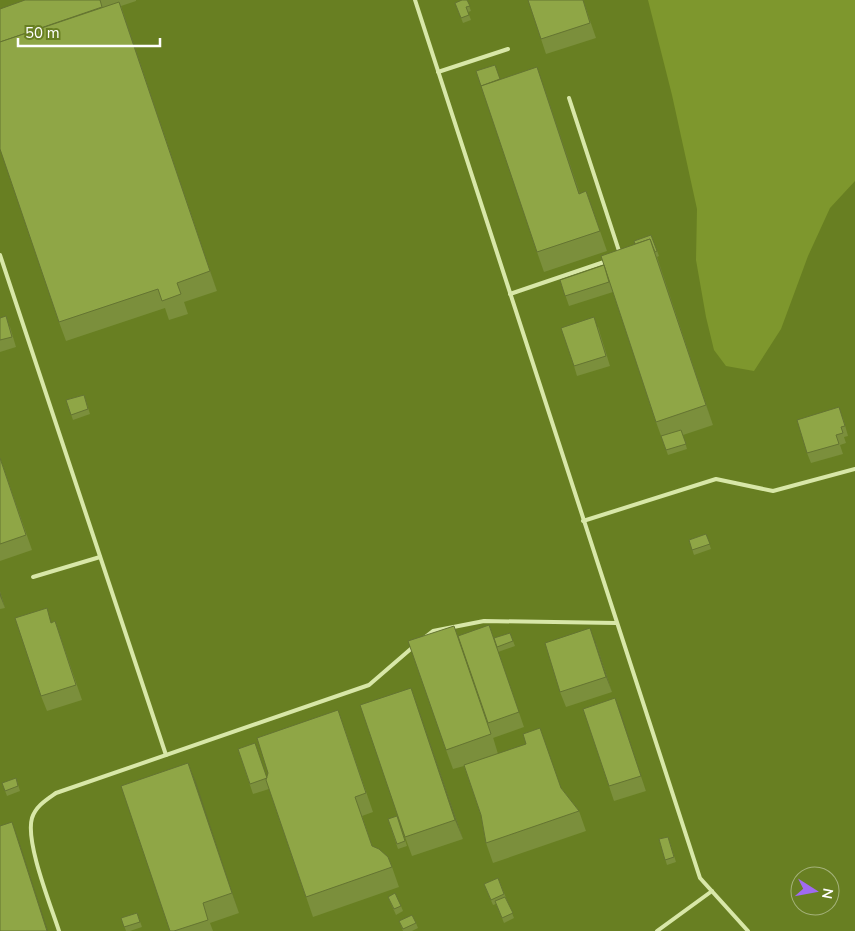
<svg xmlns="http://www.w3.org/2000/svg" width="855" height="931" viewBox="0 0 855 931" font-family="'Nunito Sans',sans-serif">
<rect width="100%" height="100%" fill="#687f22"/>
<path fill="#7e972d" d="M648,0H855V181L830,208L808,256L781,329L754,371L726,366L714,350L706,317L696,260L697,209L672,95Z"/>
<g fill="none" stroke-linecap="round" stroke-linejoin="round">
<g stroke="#d8e7a8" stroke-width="4">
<path d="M415,0L700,878L748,931"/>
<path d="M438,72L508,49"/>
<path d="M569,98L620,254"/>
<path d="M0,255L166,755"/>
<path d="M510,294L607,261"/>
<path d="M583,521L716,479L773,491L855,469"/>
<path d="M33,577L100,557"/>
<path d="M424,638L433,631L484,621L616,623"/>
<path d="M59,931C51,906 25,842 32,818C36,806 46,800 56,793L369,685L413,647"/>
<path d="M657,931L712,891"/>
</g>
</g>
<g fill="#7b8f3c">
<path d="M25,0H136V1L121,6L217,291L184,302L188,314L169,320L165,308L66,341L59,322Z"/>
<path d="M467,0L471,11L468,12L471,20L463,23L455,3Z"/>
<path d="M583,0L596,38L546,54L541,39Z"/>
<path d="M500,79L544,87L580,194L586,191L607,251L544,272L537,252Z"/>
<path d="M651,235L659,256L657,257L713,425L683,435L687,449L668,455L656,422L613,292L569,306L560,280L604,265L635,244Z"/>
<path d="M0,318L10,327L16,347L0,352Z"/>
<path d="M598,327L610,366L577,376L574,366Z"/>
<path d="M84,395L90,414L73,420L66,400Z"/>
<path d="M843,418L848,436L844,437L846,443L840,445L843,454L811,463L807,453Z"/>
<path d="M0,458L32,550L0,561Z"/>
<path d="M706,534L711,549L694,555L689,540Z"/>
<path d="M0,591L5,608L0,609Z"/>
<path d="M55,621L82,700L47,711L41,696L52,622Z"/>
<path d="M510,633L515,646L498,652L524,727L493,738L492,734L498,754L562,789L579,811L586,831L493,863L486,843L481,815L464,766L453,769L446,750L494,638Z"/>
<path d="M596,643L612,692L566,707L560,692Z"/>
<path d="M411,688L463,839L412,856L405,837Z"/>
<path d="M615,698L646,791L614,801L609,786Z"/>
<path d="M345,730L373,812L362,816L372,846L392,867L399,887L313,917L269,789L253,794L238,749L267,777Z"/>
<path d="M188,763L239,913L210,923L213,931H170Z"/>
<path d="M16,778L20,791L7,796L2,783Z"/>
<path d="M397,816L407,846L398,849L388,819Z"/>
<path d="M668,837L676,862L667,865L659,839Z"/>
<path d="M498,878L514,918L504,923L496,904L493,905L484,884Z"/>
<path d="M388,897L401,906L403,911L396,915Z"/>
<path d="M137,913L142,927L130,931H126L121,918Z"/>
<path d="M399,921L416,923L418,928L412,931H403Z"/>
</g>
<g fill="#647431">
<path d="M119,2L126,21L217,291L210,271Z"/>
<path d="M537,67L544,87L586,213L579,194Z"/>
<path d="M650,239L657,259L713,425L706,405Z"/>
<path d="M0,591L5,608L0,596Z"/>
<path d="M590,628L596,643L612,692L606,677Z"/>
<path d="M411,688L418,707L463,839L455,820Z"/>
<path d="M615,698L621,713L646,791Z"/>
<path d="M188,763L196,782L239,913L232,893Z"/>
<path d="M12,822L19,841L48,931H47Z"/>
</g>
<g fill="#8fa646" stroke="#647431">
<path d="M25,0H100L102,7L0,42V9Z"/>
<path d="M462,0H467L470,6L466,7L469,15L461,18L455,3Z"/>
<path d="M528,0H583L590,23L541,39Z"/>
<path d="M119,2L210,271L177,283L181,294L162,301L158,289L59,322L0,149V42Z"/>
<path d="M495,65L500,79L481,86L476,71Z"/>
<path d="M537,67L579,194L586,191L600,231L537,252L481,86Z"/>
<path d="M651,235L657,251L655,252L650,239L635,244L634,241Z"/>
<path d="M650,239L706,405L656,422L601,256Z"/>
<path d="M604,265L609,282L565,296L560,280Z"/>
<path d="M6,316L12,337L0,340V318Z"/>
<path d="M594,317L606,356L574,366L561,328Z"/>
<path d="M84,395L88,409L71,415L66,400Z"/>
<path d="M839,407L845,426L841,427L843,433L836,435L839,444L807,453L797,420Z"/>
<path d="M681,430L686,444L666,450L661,436Z"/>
<path d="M0,458L26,535L0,544Z"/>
<path d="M706,534L710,544L692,550L689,540Z"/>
<path d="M47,608L51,623L55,621L76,685L41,696L15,618Z"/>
<path d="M489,625L519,712L488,723L458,636Z"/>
<path d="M454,626L491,734L446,750L408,641Z"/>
<path d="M590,628L606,677L560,692L545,643Z"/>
<path d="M510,633L513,641L497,647L494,638Z"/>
<path d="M411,688L455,820L405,837L360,705Z"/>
<path d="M615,698L641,776L609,786L583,709Z"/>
<path d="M338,710L366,793L355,797L372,846L379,849L388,857L392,867L306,897L266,780L268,773L257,738Z"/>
<path d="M540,728L561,788L579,811L486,843L481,815L464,765L526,744L523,734Z"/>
<path d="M255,743L267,778L250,784L238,749Z"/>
<path d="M188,763L232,893L203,903L208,920L174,931H170L121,786Z"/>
<path d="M16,778L18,786L5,791L2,783Z"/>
<path d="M397,816L405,841L397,844L388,819Z"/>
<path d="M12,822L47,931H0V826Z"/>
<path d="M668,837L674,857L665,860L659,839Z"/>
<path d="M498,878L504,894L491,900L484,884Z"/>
<path d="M395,893L401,906L394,909L388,897Z"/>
<path d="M505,897L513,913L502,918L495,901Z"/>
<path d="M137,913L140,922L124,927L121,918Z"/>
<path d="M412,915L416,923L403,929L399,921Z"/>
</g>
<g transform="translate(815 891) rotate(101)"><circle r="24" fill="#687f22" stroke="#a4b27a"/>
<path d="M0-4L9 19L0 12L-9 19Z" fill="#a06af2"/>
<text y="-8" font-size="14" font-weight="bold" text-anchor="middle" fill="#ffffff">N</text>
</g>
<path d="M18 38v8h142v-8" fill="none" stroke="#ffffff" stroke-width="2.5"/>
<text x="25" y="38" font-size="15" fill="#ffffff" stroke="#687f22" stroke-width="4" paint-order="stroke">50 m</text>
</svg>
